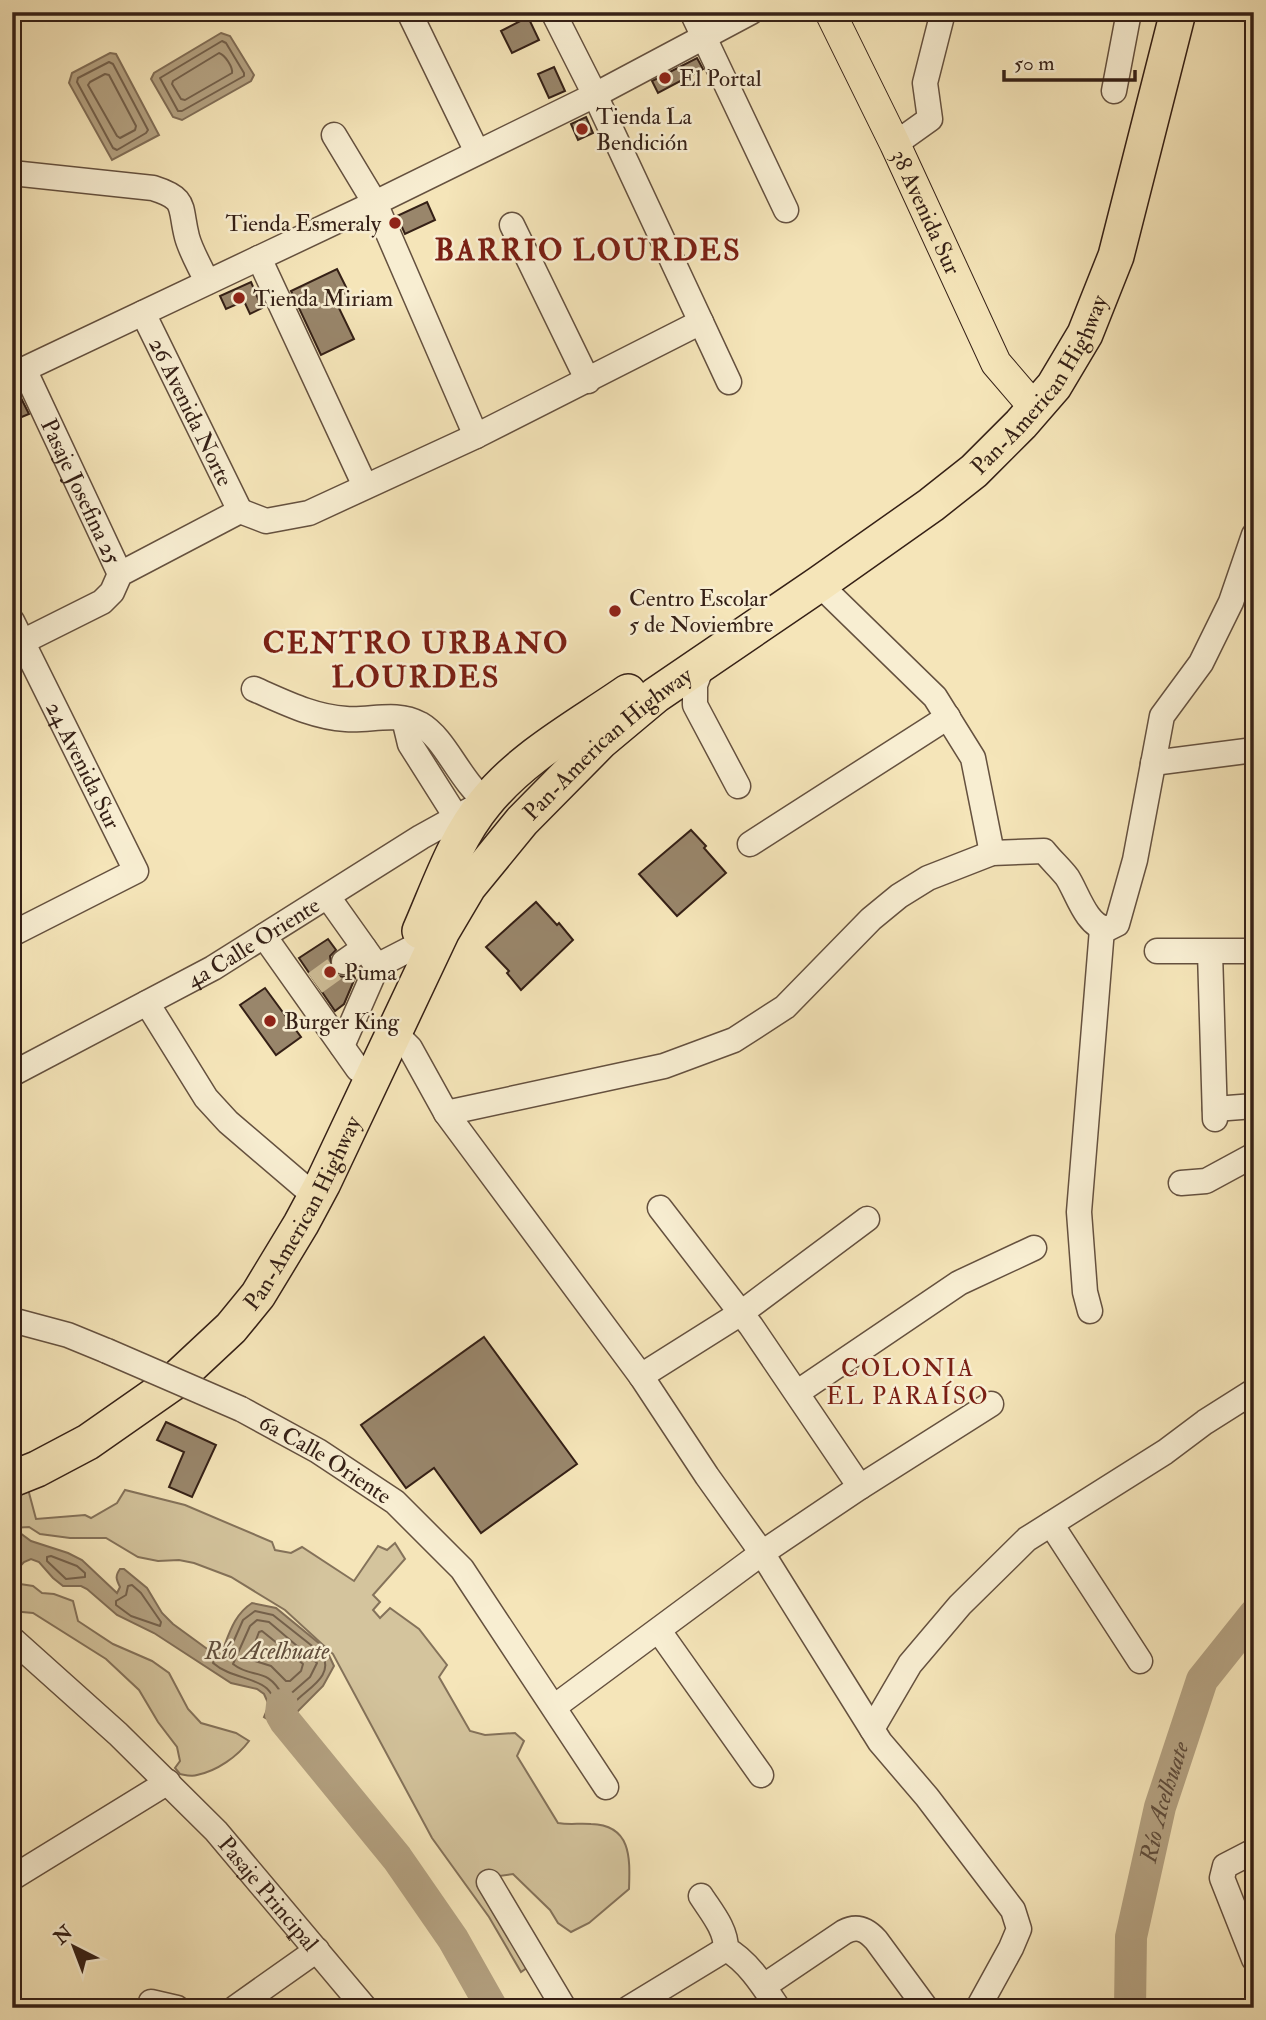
<svg xmlns="http://www.w3.org/2000/svg" width="1266" height="2020" viewBox="0 0 1266 2020" font-family="'IM FELL Double Pica',serif">
<rect width="100%" height="100%" fill="#f5e5b9"/>
<filter id="stains"><feTurbulence type="fractalNoise" baseFrequency=".00286" numOctaves="4"/><feColorMatrix values="0 0 0 0 .2 0 0 0 0 .09 0 0 0 0 .02 0 0 0 .5 -.17"/></filter>
<radialGradient id="worn" r=".72"><stop offset=".6" stop-color="#630" stop-opacity="0"/><stop offset="1" stop-color="#630" stop-opacity=".3"/></radialGradient>
<g fill="#d4c49d" stroke="#84725a" stroke-width="2">
<path d="M28,1489L36,1519L85,1515L91,1518L117,1503L125,1490L185,1505L272,1542L275,1550L291,1553L302,1547L354,1581L378,1546L387,1550L395,1543L405,1559L373,1595L380,1602L373,1610L380,1618L390,1608L419,1629L447,1665L439,1677L470,1731L485,1735L515,1733L524,1741L517,1756L558,1823C570,1825 579,1823 591,1824C632,1825 630,1859 629,1889L589,1923L571,1932L558,1923L550,1910L513,1874L499,1876L528,1967L521,1972L489,1917L432,1838L333,1654L285,1610L231,1577L194,1563L179,1560L158,1561L138,1557L106,1538H70L40,1534L29,1527L12,1528V1495Z"/>
<path d="M20,1584L33,1586L42,1593L54,1594L73,1601L78,1621L113,1644L152,1661L169,1673L188,1709L201,1723L236,1733L249,1741C238,1756 217,1771 197,1775C192,1777 185,1775 180,1774L175,1768L180,1761L177,1747L158,1722L139,1690L106,1659L33,1613L12,1611V1586Z"/>
<path d="M95,2001L131,2008H77Z"/>
</g>
<g fill="#b4a282" stroke="#816e57" stroke-width="2">
<path d="M221,33L230,36L254,75L251,81L182,120L173,117L151,79L154,73Z"/>
<path d="M110,53L116,54L159,135L112,160L69,83L72,73Z"/>
<path d="M16,1530L31,1541L68,1553L82,1560L117,1593L120,1587C116,1579 115,1576 120,1569H124L147,1588L162,1613L173,1624L210,1651L223,1649C230,1631 235,1614 252,1603L276,1608L326,1649L334,1666L323,1686L294,1715L299,1739L264,1717L269,1705L264,1694L257,1689L231,1683L154,1633L117,1615L87,1589L81,1586H63L53,1578L39,1562L31,1559L24,1562L12,1575V1531Z"/>
</g>
<g fill="none" stroke-linecap="round" stroke-linejoin="round">
<g stroke="#74614c" stroke-width="2">
<path d="M222,41L226,43L244,73V76L182,111H178L160,78Z"/>
<path d="M219,53C225,55 233,67 232,73L185,100L181,99L172,84L173,81Z"/>
<path d="M109,62L113,64L148,130L146,133L117,150L113,148L77,82L78,78Z"/>
<path d="M105,74L109,75L136,126L135,130L120,138L117,136L88,85L90,82Z"/>
<path d="M51,1556L77,1566L85,1573V1577L66,1579L47,1561V1557Z"/>
<path d="M132,1585L141,1593L161,1622L160,1626L131,1616L116,1605V1601L126,1595L128,1586Z"/>
<path d="M255,1611L273,1615L321,1653C336,1675 308,1688 295,1702C289,1708 288,1715 285,1721L273,1715C281,1674 237,1684 213,1663L215,1659L228,1654L243,1620Z"/>
<path d="M257,1620L269,1622L317,1663L310,1677L287,1697L283,1696C266,1665 253,1680 233,1664L250,1626Z"/>
<path d="M262,1631L303,1664L301,1671L290,1681H286L271,1666L249,1659L259,1632Z"/>
</g>
<g stroke="#b4a282" stroke-width="32">
<path d="M282,1705L281,1714L285,1721L397,1858L453,1939L492,2008"/>
<path id="s1" d="M1130,2008L1131,1937L1160,1807L1202,1680L1254,1615"/>
</g>
</g>
<g fill="#99866b" stroke="#352016" stroke-width="2">
<path d="M528,17L539,40L512,53L501,31Z"/>
<path d="M697,58L703,69L658,93L652,81Z"/>
<path d="M554,67L565,91L549,98L538,74Z"/>
<path d="M586,117L593,133L578,140L571,124Z"/>
<path d="M427,202L435,220L405,234L397,216Z"/>
<path d="M337,269L350,295L336,302L354,339L321,355L291,291Z"/>
<path d="M251,282L262,308L250,314L244,301L226,309L220,296Z"/>
<path d="M21,398L29,414L12,421V402Z"/>
<path d="M691,830L706,846L704,848L726,873L677,916L639,874Z"/>
<path d="M536,902L557,925L559,923L573,940L521,990L507,973L509,971L486,947Z"/>
<path d="M328,939L336,950L330,956L332,970L338,976L346,977L353,974L355,978L344,1004L335,1011L299,958Z"/>
<path d="M265,988L301,1037L276,1055L240,1005Z"/>
<path d="M484,1337L577,1464L481,1533L434,1468L406,1488L361,1425Z"/>
<path d="M166,1422L216,1445L192,1497L169,1487L184,1452L157,1440Z"/>
</g>
<g fill="none" stroke-linecap="round" stroke-linejoin="round">
<path stroke="#cfbe98" stroke-width="24" stroke-dasharray="24 12" stroke-linecap="butt" d="M315,983L344,962"/>
<defs>
<g id="minor">
<path d="M409,12L477,152"/>
<path d="M553,12L595,95L729,382"/>
<path d="M692,12L786,210"/>
<path d="M1114,91L1129,12"/>
<path d="M334,135L375,203L476,436"/>
<path d="M895,144L930,119L925,83L943,12"/>
<path d="M12,173L153,188C188,199 179,206 187,237C191,252 201,268 207,282"/>
<path d="M512,225L588,381"/>
<path d="M259,258L365,486"/>
<path id="s2" d="M143,313L240,511"/>
<path id="s3" d="M24,369L120,574"/>
<path d="M12,375L375,203L595,95L751,12"/>
<path d="M819,584L935,697L973,758L992,853"/>
<path id="s4" d="M12,621L136,871L12,934"/>
<path d="M12,647L102,602L112,592L120,574L240,511L266,521L309,513L476,436L701,322"/>
<path d="M704,661L695,685V705L738,786"/>
<path d="M404,719L410,744L465,831"/>
<path d="M1153,763L1254,750"/>
<path d="M750,844L948,717"/>
<path d="M328,897L377,966"/>
<path d="M264,936L358,1069"/>
<path d="M1157,951H1254"/>
<path d="M1210,952L1215,1119"/>
<path d="M344,962L364,948"/>
<path d="M147,1003L206,1098L228,1122L304,1187"/>
<path d="M393,1035L401,1039L410,1048L446,1113L641,1376L707,1476L762,1553L880,1742L927,1797L1013,1910L1019,1929L1011,1948L978,2008"/>
<path d="M342,1046L377,966L412,948"/>
<path id="s5" d="M12,1074L213,968L421,837L486,801C459,780 446,739 420,724C396,711 371,721 346,719C313,717 284,702 254,689"/>
<path d="M1215,1109L1254,1106"/>
<path d="M446,1113L664,1066L734,1040L785,1007L871,919L899,896L928,878L992,853L1044,851C1051,860 1060,868 1067,877C1077,892 1086,926 1107,929L1117,924L1135,860L1162,716L1201,663L1231,602L1254,535"/>
<path d="M1181,1183L1206,1181L1254,1155"/>
<path d="M660,1208L751,1326L860,1487"/>
<path d="M1090,1311L1085,1292L1079,1212L1102,929"/>
<path d="M12,1320L68,1335L107,1351"/>
<path d="M641,1376L741,1313L867,1219"/>
<path d="M798,1392L959,1283L1034,1248"/>
<path id="s6" d="M241,1409L318,1451L395,1502L462,1569L606,1787"/>
<path d="M1051,1524L1140,1661"/>
<path d="M659,1631L761,1775"/>
<path id="s7" d="M12,1639L118,1734L216,1831L365,2008"/>
<path d="M554,1707L762,1553L860,1487L991,1404"/>
<path d="M872,1729L910,1664L960,1605L1027,1539L1165,1452L1205,1422L1254,1391"/>
<path d="M1254,1851L1225,1866L1222,1878L1254,1959"/>
<path d="M12,1878L168,1782"/>
<path d="M489,1882L564,2008"/>
<path d="M701,1896C712,1913 726,1929 726,1949C748,1961 764,1987 778,2008"/>
<path d="M764,1986L844,1932C857,1925 866,1929 876,1940L926,2008"/>
<path d="M151,2002L177,2008"/>
<path d="M235,2008L317,1950"/>
<path d="M629,2008L726,1949"/>
</g>
<g id="major">
<path id="s8" d="M830,12L895,144L996,363L1032,405"/>
</g>
<g id="highway">
<path d="M420,931C439,888 455,839 485,803C523,756 579,726 628,692"/>
<path id="s9" d="M12,1479L37,1469L88,1442L171,1384L231,1328L258,1295L301,1224L323,1183L442,931L468,887L522,821L601,741L656,695L819,584L931,505L974,471L1021,424L1054,386L1085,334L1116,256L1178,12"/>
</g>
</defs>
<use href="#minor" stroke="#65513f" stroke-width="27"/>
<use href="#major" stroke="#352016" stroke-width="32"/>
<use href="#highway" stroke="#352016" stroke-width="38"/>
<use href="#minor" stroke="#f8eed2" stroke-width="24"/>
<use href="#major" stroke="#f5e5b9" stroke-width="30"/>
<use href="#highway" stroke="#f5e5b9" stroke-width="35"/>
<defs>
<path id="minor-bridge" d="M107,1351L241,1409"/>
</defs>
<use href="#minor-bridge" stroke="#65513f" stroke-width="27" stroke-linecap="butt"/>
<use href="#minor-bridge" stroke="#f8eed2" stroke-width="24"/>
</g>
<g fill="#8f2418" stroke="#f8eed2" stroke-width="2.5">
<circle cx="665" cy="78" r="7"/>
<circle cx="582" cy="129" r="7"/>
<circle cx="395" cy="223" r="7"/>
<circle cx="239" cy="298" r="7"/>
<circle cx="615" cy="611" r="7"/>
<circle cx="330" cy="972" r="7"/>
<circle cx="270" cy="1021" r="7"/>
</g>
<g text-anchor="middle" stroke-width="5" stroke-linejoin="round" paint-order="stroke">
<g font-size="23" fill="#352016" stroke="#f8eed2" text-anchor="start">
<text x="679" y="86">El Portal</text>
<text x="596" y="124">Tienda La<tspan x="596" dy="26">Bendición</tspan></text>
<text x="381" y="231" text-anchor="end">Tienda Esmeraly</text>
<text x="253" y="306">Tienda Miriam</text>
<text x="629" y="606">Centro Escolar<tspan x="629" dy="26">5 de Noviembre</tspan></text>
<text x="344" y="980">Puma</text>
<text x="284" y="1029">Burger King</text>
</g>
<g font-size="23" fill="#352016" stroke="#f8eed2">
<text dy="8" stroke="none"><textPath href="#s8" startOffset="222">38 Avenida Sur</textPath></text>
<text dy="8" stroke="none"><textPath href="#s9" startOffset="1538">Pan-American Highway</textPath></text>
<text dy="8" stroke="none"><textPath href="#s2" startOffset="110">26 Avenida Norte</textPath></text>
<text dy="8" stroke="none"><textPath href="#s3" startOffset="135">Pasaje Josefina 25</textPath></text>
<text dy="8" stroke="none"><textPath href="#s9" startOffset="971">Pan-American Highway</textPath></text>
<text dy="8" stroke="none"><textPath href="#s4" startOffset="161">24 Avenida Sur</textPath></text>
<text dy="8" stroke="none"><textPath href="#s5" startOffset="275">4a Calle Oriente</textPath></text>
<text dy="8" stroke="none"><textPath href="#s9" startOffset="404">Pan-American Highway</textPath></text>
<text dy="8" stroke="none"><textPath href="#s6" startOffset="98">6a Calle Oriente</textPath></text>
<text dy="8" stroke="none"><textPath href="#s7" startOffset="362">Pasaje Principal</textPath></text>
</g>
<g font-size="24" letter-spacing="2" fill="#7a1f14" stroke="#f8eed2">
<text x="908" y="1376">COLONIA<tspan x="908" dy="28">EL PARAÍSO</tspan></text>
</g>
<g font-size="24" font-style="italic" fill="#614e3c" stroke="#f8eed2">
<text x="267" y="1659">Río Acelhuate</text>
<text dy="8" stroke="none"><textPath href="#s1" startOffset="210">Río Acelhuate</textPath></text>
</g>
<g font-size="30" font-weight="bold" letter-spacing="2" fill="#7a1f14" stroke="#f8eed2">
<text x="588" y="260">BARRIO LOURDES</text>
<text x="416" y="653">CENTRO URBANO<tspan x="416" dy="34">LOURDES</tspan></text>
</g>
</g>
<rect width="1266" height="2020" fill="none" stroke="#f5e5b9" stroke-width="42"/>
<rect x="14" y="14" width="1238" height="1992" fill="none" stroke="#352016" stroke-width="3.5"/>
<rect x="21" y="21" width="1224" height="1978" fill="none" stroke="#352016" stroke-width="2"/>
<g transform="translate(74 1947) rotate(318)" stroke="#f8eed2" stroke-width="5" paint-order="stroke">
<path d="M0-5L12 26L0 18L-12 26Z" fill="#352016"/>
<text y="-10" font-size="19" font-weight="bold" text-anchor="middle" fill="#352016">N</text>
</g>
<path d="M1004 70v10h131v-10" fill="none" stroke="#352016" stroke-width="3.5"/>
<text x="1014" y="70" font-size="21" fill="#352016" stroke="#f8eed2" stroke-width="5" paint-order="stroke">50 m</text>
<rect width="100%" height="100%" filter="url(#stains)"/>
<rect width="100%" height="100%" fill="url(#worn)"/>
</svg>
